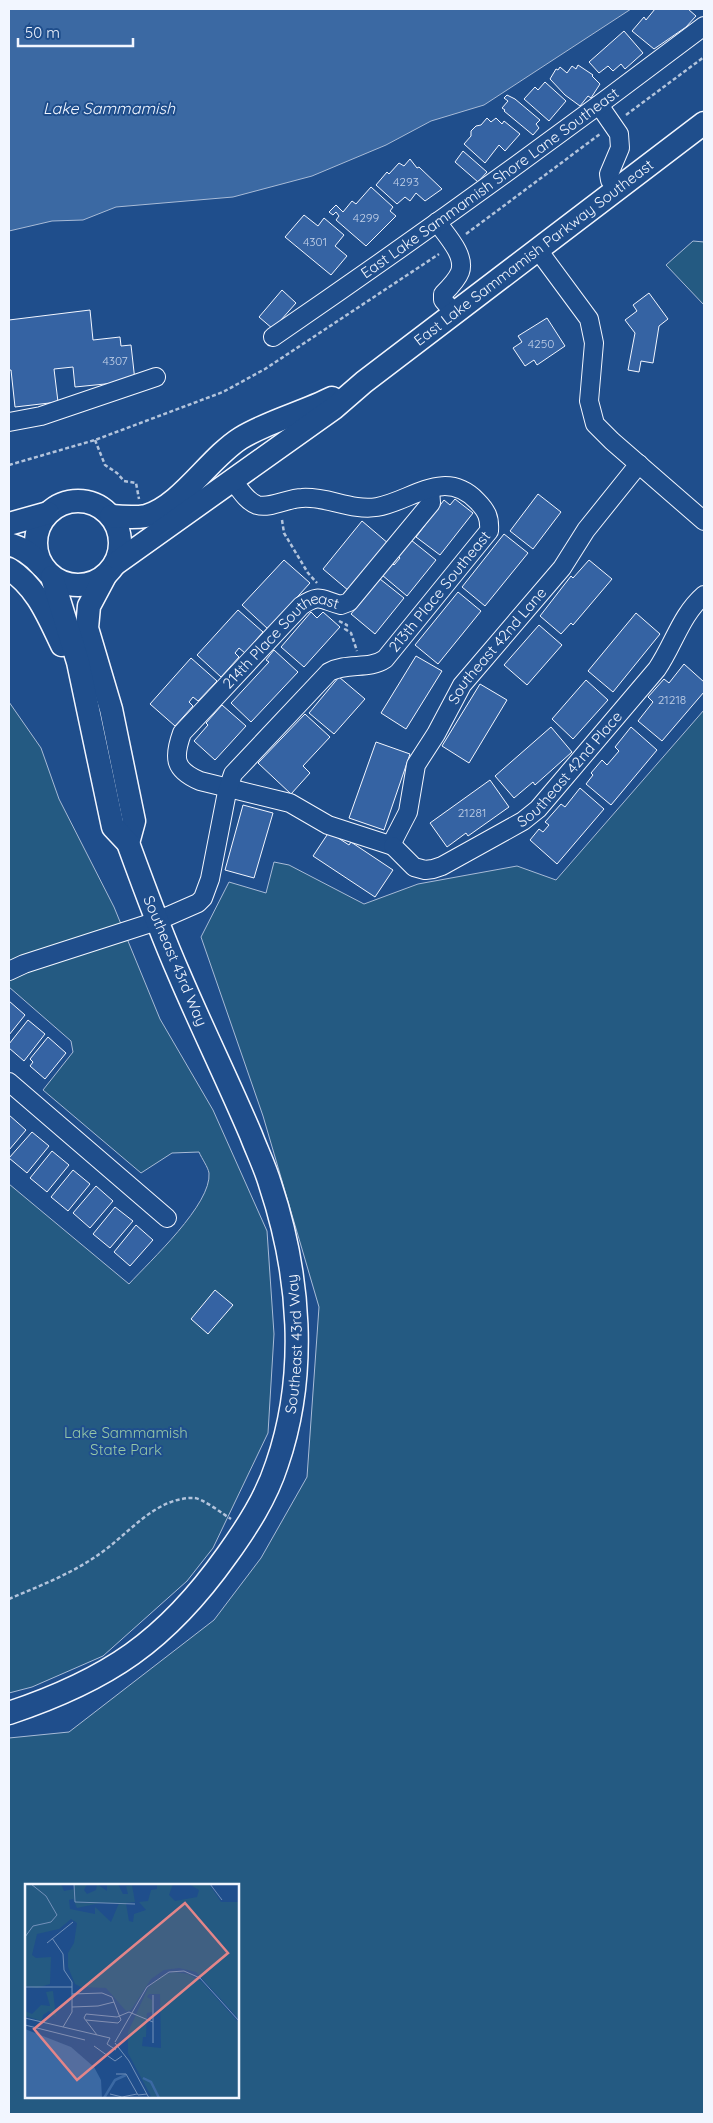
<svg xmlns="http://www.w3.org/2000/svg" width="713" height="2123" viewBox="0 0 713 2123" font-family="Quicksand,sans-serif">
<rect width="100%" height="100%" fill="#1f4e8c"/>
<g fill="#245a82" stroke="#a8bbd7" fill-rule="evenodd">
<path d="M693,241L704,242V305L666,265Z"/>
<path d="M9,702L41,748L59,799L114,907L160,1019L213,1110L267,1231L274,1334L268,1433L213,1548L187,1581L103,1656L32,1687L9,1693V1184L129,1284C150,1261 212,1204 209,1173C208,1167 202,1159 199,1152L172,1153L141,1173L43,1090L73,1052L71,1041L9,987Z"/>
<path d="M704,710V2114H9V1738L69,1732L214,1620L261,1558L307,1477L319,1307L263,1116L201,937L229,882L266,893L274,862L289,865L364,904L418,884L517,866L556,880ZM26,1886H238V2097H26Z"/>
</g>
<path fill="#3b69a3" stroke="#a8bbd7" d="M9,9H631L484,105L431,121L386,145L312,176L233,197L116,207L83,220L52,221L9,231Z"/>
<g fill="#3563a3" stroke="#f2f6ff">
<path d="M655,9H688L696,16L686,27L654,49L632,31L644,17L646,20Z"/>
<path d="M624,31L643,53L625,69L621,64L613,71L608,66L599,73L589,62Z"/>
<path d="M578,65L593,75L592,76L600,84L591,98L588,96L580,106L565,95L550,79L556,69L558,70L560,67L567,73L572,66L576,69Z"/>
<path d="M545,82L566,101L549,121L524,99L535,87L538,90Z"/>
<path d="M507,95L515,99L540,120L536,124L539,128L533,135L504,111L505,110L502,108L508,101L504,98Z"/>
<path d="M487,118L491,122L496,118L502,124L504,121L520,134L505,151L499,145L485,163L464,144L471,136V131L476,126L481,125Z"/>
<path d="M463,151L487,172L478,182L455,162Z"/>
<path d="M410,159L417,168L419,167L442,189L425,201L416,193L410,201L405,197L397,204L376,185L387,172L389,174L399,163L404,166Z"/>
<path d="M371,187L393,207L390,211L396,216L366,246L336,220L339,216L336,212L333,215L329,212L336,205L343,212L352,201L356,204Z"/>
<path d="M304,215L318,226L324,218L344,235L335,246L347,256L331,275L285,237Z"/>
<path d="M282,290L296,303L273,329L259,317Z"/>
<path d="M649,293L668,319L659,326L653,363L641,361L639,372L628,370L635,333L625,320L637,311L633,305Z"/>
<path d="M90,310L93,340L120,337L121,346L131,345L135,381L75,387L73,367L54,369L58,402L15,407L11,370H9V320Z"/>
<path d="M547,318L565,346L537,365L534,360L525,366L513,348L522,342L518,336Z"/>
<path d="M538,494L561,512L533,549L510,531Z"/>
<path d="M455,499L473,513L440,555L416,537L444,500L450,505Z"/>
<path d="M362,521L389,544L349,591L323,569Z"/>
<path d="M504,534L528,553L485,606L462,587Z"/>
<path d="M411,540L436,560L407,596L382,575L392,563L394,565L400,558L398,556Z"/>
<path d="M284,560L310,583L268,629L242,605Z"/>
<path d="M589,560L612,579L573,625L571,623L561,634L540,616L571,576L573,578Z"/>
<path d="M380,579L404,598L375,634L351,614Z"/>
<path d="M458,592L481,611L438,664L415,645Z"/>
<path d="M238,610L263,632L245,653L239,648L235,653L239,657L221,677L197,655Z"/>
<path d="M311,612L317,618L323,612L340,627L304,667L281,647Z"/>
<path d="M636,613L660,634L613,692L588,671Z"/>
<path d="M539,625L562,645L527,685L504,665Z"/>
<path d="M274,650L298,672L251,722L231,703L269,662L266,660Z"/>
<path d="M416,656L442,671L406,729L381,713Z"/>
<path d="M191,658L217,681L198,701L193,697L189,702L193,706L175,726L150,704Z"/>
<path d="M684,664L704,682V692L662,741L638,721L653,702L648,697L664,679L669,683Z"/>
<path d="M339,677L365,699L334,734L309,713Z"/>
<path d="M586,680L608,700L573,739L552,719Z"/>
<path d="M480,684L507,700L469,763L442,746Z"/>
<path d="M222,705L246,726L215,760L194,741L208,725L206,723Z"/>
<path d="M305,714L330,737L303,766L310,773L291,794L258,763Z"/>
<path d="M551,727L572,752L535,785L533,782L514,798L495,776Z"/>
<path d="M631,727L657,750L611,805L586,784L593,775L591,773L602,760L607,765L619,751L615,747Z"/>
<path d="M376,742L410,754L384,830L349,818Z"/>
<path d="M490,780L509,807L468,836L466,833L447,847L430,823Z"/>
<path d="M580,788L604,809L557,864L530,840L539,829L543,832L549,825L545,822L561,804L565,807Z"/>
<path d="M243,805L273,813L254,878L225,870Z"/>
<path d="M329,832L349,845L351,842L393,870L375,897L313,856Z"/>
<path d="M9,1001L25,1015L9,1035Z"/>
<path d="M28,1020L45,1034L24,1061L9,1048V1044Z"/>
<path d="M48,1037L66,1053L45,1079L30,1066L33,1062L30,1059Z"/>
<path d="M9,1115L26,1130L9,1150Z"/>
<path d="M32,1132L49,1146L27,1173L9,1158Z"/>
<path d="M52,1151L69,1165L47,1192L30,1178Z"/>
<path d="M73,1170L90,1184L68,1211L51,1197Z"/>
<path d="M96,1186L113,1201L90,1228L73,1213Z"/>
<path d="M115,1207L133,1221L110,1248L93,1234Z"/>
<path d="M136,1225L153,1240L130,1266L114,1252Z"/>
<path d="M215,1290L233,1305L208,1334L191,1319Z"/>
</g>
<g fill="none" stroke-linecap="round" stroke-linejoin="round">
<defs>
<g id="minor">
<path d="M599,105L619,134L620,148L609,174L610,180L617,189"/>
<path d="M437,222C446,235 466,255 460,272C457,280 449,288 443,294V300L454,313"/>
<path d="M538,250L589,319L594,343L589,401L595,424L612,441L704,521"/>
<path id="s1" d="M273,337C419,237 563,133 704,26"/>
<path d="M9,422L41,416L156,377"/>
<path id="s2" d="M393,846L328,825L290,803L200,781C174,770 173,758 182,733L301,606C320,593 321,600 341,605L349,602L431,503L430,489"/>
<path id="s3" d="M393,846V841L408,812L416,765L436,734L462,685L562,568L586,530L639,464"/>
<path id="s4" d="M393,846L414,867L425,870L433,869L442,866L523,821L538,809L657,669C674,644 681,615 704,595"/>
<path id="s5" d="M9,971L24,964L157,921L198,903L203,898L210,879L227,792L233,774L329,672C347,662 369,670 385,659L489,531C490,518 487,511 477,501C444,467 412,501 377,507C351,511 327,496 302,498C288,498 270,509 257,505C246,501 240,489 233,481"/>
<path d="M9,1082L167,1218"/>
</g>
<g id="major">
<circle cx="78" cy="543" r="42"/>
<path d="M111,516C122,517 135,518 146,516C181,506 209,458 241,438C269,421 302,413 332,398"/>
<path d="M9,524L48,513"/>
<path d="M9,544C23,548 32,555 42,566"/>
<path id="s6" d="M115,564L334,408L364,382L704,123"/>
<path d="M9,569C37,587 48,616 62,645"/>
<path d="M105,576L89,606L87,628L111,709L134,821L128,843"/>
<path id="s7" d="M9,1713C108,1680 166,1641 227,1555C247,1527 266,1498 277,1464C308,1374 300,1274 270,1184C265,1167 257,1151 251,1135C228,1081 202,1028 179,974C160,931 144,887 128,843L113,827L78,662L52,577"/>
</g>
</defs>
<use href="#minor" stroke="#f2f6ff" stroke-width="20"/>
<use href="#major" stroke="#f2f6ff" stroke-width="25"/>
<g stroke="#b3c4dc" stroke-width="2.5" stroke-dasharray="4 2.5" stroke-linecap="butt">
<path d="M626,115L704,57"/>
<path d="M466,234L600,134"/>
<path d="M95,440L105,465L117,473L124,481L136,483L139,499"/>
<path d="M9,465L95,440L223,392L265,369L439,254"/>
<path d="M282,520L284,533L308,573L317,583"/>
<path d="M339,621L347,625L345,629L351,633L357,651"/>
<path d="M9,1599C39,1586 71,1574 98,1555C128,1535 155,1497 194,1498C202,1498 223,1514 231,1519"/>
</g>
<use href="#minor" stroke="#1f4e8c" stroke-width="18"/>
<use href="#major" stroke="#1f4e8c" stroke-width="22"/>
</g>
<g text-anchor="middle" stroke-width="4" stroke-linejoin="round" paint-order="stroke">
<g font-size="12" fill="#c3d1e8">
<text x="406" y="186">4293</text>
<text x="366" y="222">4299</text>
<text x="315" y="246">4301</text>
<text x="541" y="348">4250</text>
<text x="115" y="365">4307</text>
<text x="672" y="704">21218</text>
<text x="472" y="817">21281</text>
</g>
<g font-size="15" fill="#f2f6ff" stroke="#1f4e8c">
<text dy="5" stroke="none"><textPath href="#s1" startOffset="266">East Lake Sammamish Shore Lane Southeast</textPath></text>
<text dy="5" stroke="none"><textPath href="#s6" startOffset="522">East Lake Sammamish Parkway Southeast</textPath></text>
<text dy="5" stroke="none"><textPath href="#s5" startOffset="621">213th Place Southeast</textPath></text>
<text dy="5" stroke="none"><textPath href="#s2" startOffset="404">214th Place Southeast</textPath></text>
<text dy="5" stroke="none"><textPath href="#s3" startOffset="230">Southeast 42nd Lane</textPath></text>
<text dy="5" stroke="none"><textPath href="#s4" startOffset="221">Southeast 42nd Place</textPath></text>
<text transform="translate(175 961) rotate(67)" y="5">Southeast 43rd Way</text>
<text dy="5" stroke="none"><textPath href="#s7" startOffset="501">Southeast 43rd Way</textPath></text>
</g>
<g font-size="15" fill="#97c8a6" stroke="#1f4e8c">
<text x="126" y="1438">Lake Sammamish<tspan x="126" dy="17">State Park</tspan></text>
</g>
<g font-size="16" font-style="italic" fill="#f2f6ff" stroke="#1f4e8c">
<text x="109" y="114">Lake Sammamish</text>
</g>
</g>
<g transform="translate(25 1884)">
<rect width="214" height="214" fill="#1f4e8c"/>
<path d="M0,0H36L39,7L49,5V0H62L59,6L62,10L71,6L72,0L82,7V0H93L98,10H103L101,2L107,1L110,18L101,19L104,37L108,38L109,30L121,26L114,18L123,17L126,6L132,5V0H148L144,11L150,17L172,13L174,6L164,0H184L196,18H214V135L171,88L154,84L139,86L126,95L106,126L101,127L81,104L56,103L50,100L43,83V69L49,59L52,39L46,35L34,45L12,50L7,71L11,74L26,73L25,100L12,104L0,102ZM48,15L52,24L75,19H94L86,38L70,23V30L45,25L44,16ZM149,88L163,90L177,98L214,139V214H127L103,169V148L123,104L138,91ZM124,110H135L136,164L117,162L118,153H121L122,129L127,128V116L122,113ZM28,107L31,133L24,127L18,131L17,137L0,132V127L7,130L16,121L25,122L21,108Z" fill="#245a82" fill-rule="evenodd"/>
<path d="M0,145L46,163L69,183L76,196L77,214H0Z" fill="#3b69a3"/>
<path fill="none" stroke="#3b69a3" stroke-width="2.5" d="M118,194L126,198L134,214M79,214L90,196L101,191"/>
<path fill="none" stroke="#7391ba" stroke-width="1" d="M49,0L50,18L110,20M185,0L197,16M0,53L8,42L26,38L32,31L21,12L6,0M27,54L38,70L39,86L47,98V128L38,143M22,59L48,38M0,103H47M47,110L77,109L87,113L96,136L93,139L61,136M47,123L73,122L89,118M0,134L85,154M0,141L60,156M72,151L59,134L61,130L92,133L104,128L128,138M85,154L82,160L91,166M90,158L122,103L144,88L159,87L175,94L214,137M90,159L104,177L124,214M128,159V111M69,162L90,177L97,172M91,190H101L113,211L122,210M85,210L97,213L112,210"/>
<path fill="#e38589" fill-opacity="0.15" stroke="#e38589" stroke-width="2.5" d="M160,19L203,69L52,196L9,145Z"/>
<rect width="214" height="214" fill="none" stroke="#f2f6ff" stroke-width="2.5"/>
</g>
<rect width="713" height="2123" fill="none" stroke="#f2f6ff" stroke-width="20"/>
<path d="M18 38v8h115v-8" fill="none" stroke="#f2f6ff" stroke-width="2.5"/>
<text x="25" y="38" font-size="15" fill="#f2f6ff" stroke="#1f4e8c" stroke-width="4" paint-order="stroke">50 m</text>
</svg>
